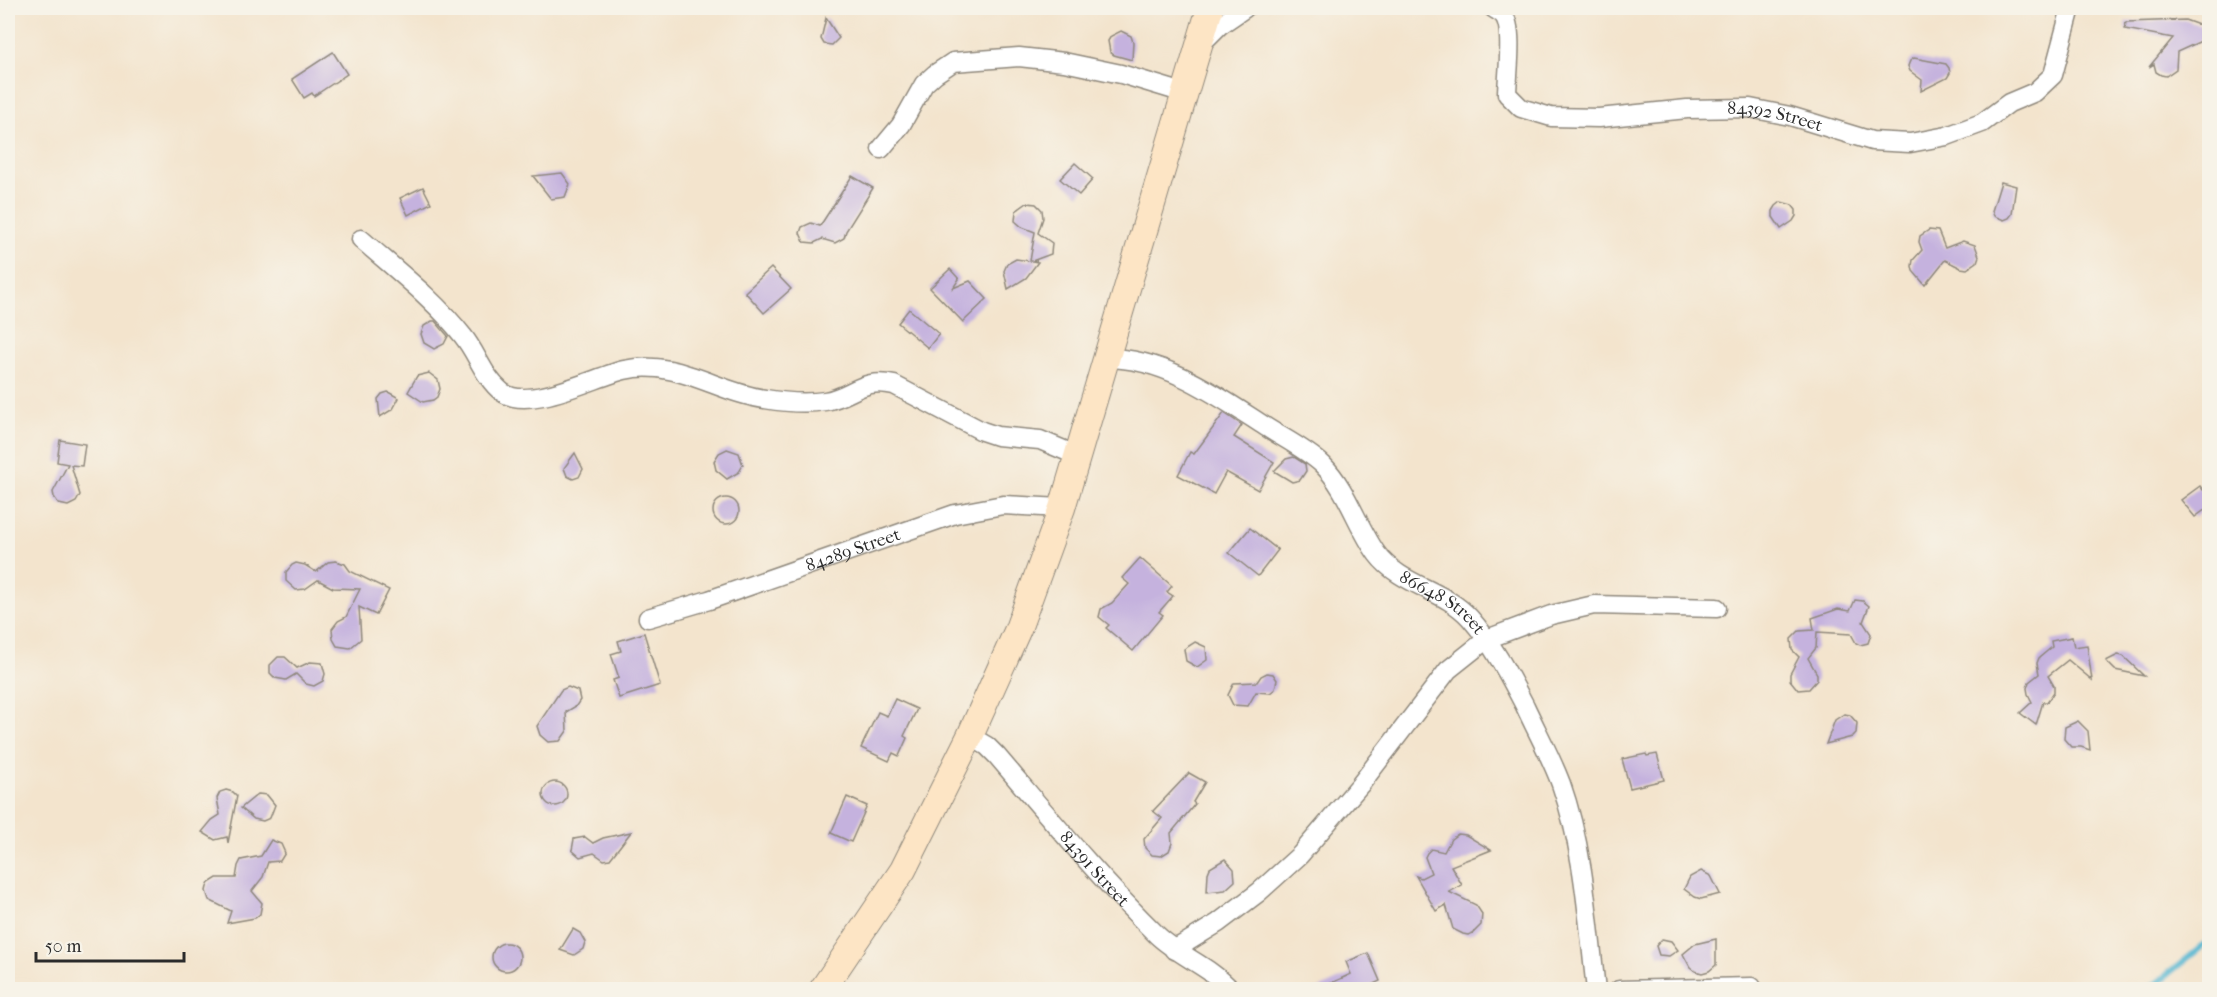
<svg xmlns="http://www.w3.org/2000/svg" width="2217" height="997" viewBox="0 0 2217 997" font-family="'IM FELL French Canon',serif">
<rect width="100%" height="100%" fill="#f7f3e8"/>
<filter id="ink" filterUnits="userSpaceOnUse"><feTurbulence type="fractalNoise" baseFrequency=".0167" numOctaves="2"/><feDisplacementMap in="SourceGraphic" scale="12" xChannelSelector="R" yChannelSelector="G"/><feConvolveMatrix kernelMatrix="1 2 1 2 8 2 1 2 1" color-interpolation-filters="sRGB"/></filter>
<filter id="wash" filterUnits="userSpaceOnUse"><feTurbulence type="fractalNoise" baseFrequency=".008" numOctaves="4" result="noise"/><feDisplacementMap in="SourceGraphic" scale="24" xChannelSelector="R" yChannelSelector="G"/><feGaussianBlur stdDeviation="1.35" result="paint"/><feColorMatrix in="noise" values="0 0 0 0 0 0 0 0 0 0 0 0 0 0 0 0 0 1.4 0 .05"/><feComposite in="paint" operator="in"/></filter>
<g filter="url(#wash)">
<rect width="100%" height="100%" fill="#f3e4cd"/>
<g fill="none" stroke-linecap="round" stroke-linejoin="round">
<path stroke="#51b5d0" stroke-width="6" d="M2148,990L2210,940"/>
</g>
<g id="blocks">
<g fill="#c5b2de">
<path d="M826,18L839,38L832,45L824,44L821,39Z"/>
<path d="M2185,20L2210,29V37L2177,52L2176,69L2166,76L2161,75L2156,72L2154,64L2149,67L2173,38L2125,29L2126,22Z"/>
<path d="M1121,31L1131,36L1133,42L1132,60L1114,55L1110,52L1108,41L1111,36Z"/>
<path d="M333,52L347,74L314,96L312,93L304,98L292,79Z"/>
<path d="M1914,58L1946,64L1949,68L1950,73L1947,78L1921,91L1922,80L1910,71L1908,66L1910,61Z"/>
<path d="M1075,163L1093,179L1079,195L1060,179Z"/>
<path d="M562,173L570,184L565,197L551,199L533,176Z"/>
<path d="M852,176L873,188L846,231L844,238L835,243L822,239L814,243L804,242L800,233L802,227L811,223L820,226Z"/>
<path d="M2001,182L2016,186L2012,214L2009,218L2004,220L1994,216L1992,211Z"/>
<path d="M423,187L431,203L408,215L400,198Z"/>
<path d="M1781,202L1792,205L1796,210V216L1793,221L1781,229L1773,217V211L1776,206Z"/>
<path d="M1027,203L1036,204L1042,210L1043,218L1038,233L1052,243L1051,254L1032,261L1038,262L1026,278L1008,289L1004,271L1007,264L1016,259L1030,261L1035,232L1022,227L1015,221L1016,211Z"/>
<path d="M1929,230L1938,231L1945,248L1963,241L1975,245L1979,256L1977,262L1967,269L1961,268L1945,260L1925,285L1913,271L1912,266L1913,260L1922,250L1919,242L1920,236Z"/>
<path d="M771,268L791,289L764,313L745,292Z"/>
<path d="M950,269L959,279L953,288L970,281L987,299L963,322L930,288Z"/>
<path d="M909,309L939,334L928,348L898,323Z"/>
<path d="M432,321H435L448,336L444,344L434,349L424,343L421,334L424,326Z"/>
<path d="M429,373L438,380L440,389L437,397L433,400L423,402L408,392L417,376Z"/>
<path d="M388,392L399,398L393,409L380,417L378,399L382,394Z"/>
<path d="M1224,413L1242,425L1234,437L1274,462L1258,490L1226,472L1214,494L1178,475L1190,452L1194,454Z"/>
<path d="M60,440L85,444L82,466L71,465L80,495L76,502L68,506L59,504L54,497L53,492L68,464L57,462Z"/>
<path d="M727,449L739,453L743,465L739,472L727,479L716,470L714,461L719,453Z"/>
<path d="M575,453L583,469L579,477L573,479L567,476L564,468Z"/>
<path d="M1294,457L1305,464L1306,471L1300,480L1292,482L1274,471L1286,459Z"/>
<path d="M2210,485V506L2195,517L2181,500L2200,486L2203,490Z"/>
<circle cx="726" cy="511" r="13"/>
<path d="M1250,528L1278,550L1258,576L1229,553Z"/>
<path d="M1140,558L1172,586L1167,592L1173,596L1159,612L1163,615L1133,651L1106,628L1109,625L1099,617L1101,609L1112,603L1129,584L1122,578Z"/>
<path d="M336,561L345,564L350,571L389,590L376,615L359,607L361,639L350,648L337,646L333,639L332,629L338,621L346,617L360,589L333,588L318,580L305,589L296,590L286,581V572L292,565L296,563L305,565L316,572L328,562Z"/>
<path d="M1855,600L1863,601L1869,606L1863,622L1871,634L1868,643L1860,645L1856,643L1851,634L1817,632L1816,648L1808,658L1817,674V680L1809,689L1798,690L1790,680V674L1799,657L1792,650L1791,639L1799,631L1814,630L1812,618L1838,609L1850,611Z"/>
<path d="M644,633L660,685L619,698L613,680L619,678L611,654L621,651L618,641Z"/>
<path d="M2072,637L2074,647L2087,645L2092,680L2068,660L2048,676L2054,686V692L2047,702H2043L2036,725L2020,713L2032,702L2028,694L2027,688L2029,682L2039,674L2037,663L2039,658L2052,647L2051,641Z"/>
<path d="M1195,642L1206,647L1207,660L1197,667L1186,661L1184,649Z"/>
<path d="M2118,655L2123,656L2144,676L2115,670L2106,661Z"/>
<path d="M278,657H285L297,668L310,662L322,663L325,674L323,681L314,686L306,684L296,674L286,680L275,678L270,673V665Z"/>
<path d="M1267,673L1273,674L1277,680L1275,689L1270,693L1256,692L1248,706L1233,705L1228,695L1234,683L1257,682L1261,676Z"/>
<path d="M568,687L578,691L580,700L576,706L566,712L567,731L560,741L548,742L540,735L537,726L561,690Z"/>
<path d="M895,699L917,709L904,736L907,738L899,756L893,753L889,761L861,748L878,712L887,716Z"/>
<path d="M1844,714L1850,715L1857,723L1856,733L1852,737L1826,744L1835,720Z"/>
<path d="M2078,721L2088,731L2090,750L2081,747H2071L2064,739L2065,727Z"/>
<path d="M1646,754L1647,756L1657,754L1664,780L1630,788L1622,759Z"/>
<path d="M1189,773L1205,782L1193,802L1195,804L1171,833L1172,843L1169,851L1161,856L1152,855L1145,848L1144,839L1162,818L1153,811Z"/>
<circle cx="555" cy="794" r="12"/>
<path d="M226,790L233,792L237,796L228,843L227,837L215,840L202,832L212,820L220,815L217,798L220,792Z"/>
<path d="M258,794L267,795L275,805L270,818L263,821L254,819L241,808Z"/>
<path d="M847,797L867,806L851,842L831,833Z"/>
<path d="M631,832L610,859L604,860L594,853L580,857L572,850L574,839L585,837L593,843L603,838Z"/>
<path d="M1458,834L1466,835L1491,850L1451,866L1462,885L1449,892L1476,905L1482,914L1481,925L1473,933L1468,935L1463,934L1453,929L1446,905L1436,911L1416,876L1421,878L1431,873L1425,857L1427,853L1431,849L1444,852L1451,839Z"/>
<path d="M271,840L281,844L285,853L280,861L268,862L263,877L252,891L262,903L260,914L255,918L227,923L231,911L209,900L206,891L207,887L209,883L217,878H236L238,866L241,860L261,856Z"/>
<path d="M1225,859L1234,869L1235,881L1225,890L1207,892L1208,873L1210,868Z"/>
<path d="M1701,871L1711,876L1720,894L1701,899L1695,897L1684,889L1690,877Z"/>
<path d="M573,929L580,933L585,942L583,949L574,955L560,950Z"/>
<path d="M1662,939L1671,941L1678,950L1669,956L1659,955L1656,946Z"/>
<path d="M1716,939V965L1709,971L1702,973L1695,971L1690,967L1683,954L1695,944Z"/>
<circle cx="506" cy="957" r="14"/>
<path d="M1368,953L1380,981L1361,990H1316L1351,974L1346,962Z"/>
</g>
</g>
</g>
<g filter="url(#ink)">
<use href="#blocks" fill-opacity="0" stroke="#8f887c" stroke-width="1.5"/>
<g fill="none" stroke-linecap="round" stroke-linejoin="round">
<defs>
<g id="street">
<path id="s1" d="M1493,8C1496,10 1502,13 1504,16C1514,29 1507,78 1507,94L1521,108L1551,117L1599,118L1687,109L1750,108L1790,116L1872,141L1910,143L1947,136L1982,123L2009,103L2035,92L2053,75L2071,8"/>
<path d="M1200,45L1220,25L1245,8"/>
<path d="M881,149L901,125L924,84L935,74L953,62L1019,57L1064,62L1121,74L1184,93"/>
<path d="M361,239C396,270 434,299 463,336C477,353 484,378 502,392C528,412 595,377 624,370C676,358 718,393 765,399C783,402 807,404 825,401C852,397 862,377 894,385L982,431L997,436L1040,440L1078,456"/>
<path id="s2" d="M1106,358C1166,358 1218,396 1266,427C1285,439 1307,450 1323,465C1347,489 1357,526 1377,554C1401,586 1444,589 1470,618C1492,643 1509,675 1525,706C1537,732 1551,757 1561,784C1584,849 1588,921 1596,990"/>
<path id="s3" d="M648,618L709,600L955,514L1003,505L1062,508"/>
<path id="s4" d="M970,736L987,746L997,756C1049,817 1100,879 1157,935C1179,956 1211,967 1231,990"/>
<path d="M1174,950L1218,923L1259,892L1300,855L1360,785L1448,670L1487,639L1551,615L1594,605L1717,608"/>
<path d="M1619,990L1752,987"/>
</g>
<path id="secondary" d="M822,990L903,870L970,736L1018,629L1062,508L1210,8"/>
</defs>
<use href="#street" stroke="#8f887c" stroke-width="21"/>
<use href="#secondary" stroke="#8f887c" stroke-width="28"/>
<use href="#street" stroke="#fff" stroke-width="18"/>
<use href="#secondary" stroke="#fde5c5" stroke-width="26"/>
</g>
</g>
<g text-anchor="middle" stroke-width="4.5" stroke-linejoin="round" paint-order="stroke">
<g font-size="18" fill="#2b2b2b" stroke="#f7f3e8">
<text dy="6" stroke="none"><textPath href="#s1" startOffset="369">84392 Street</textPath></text>
<text dy="6" stroke="none"><textPath href="#s3" startOffset="216">84289 Street</textPath></text>
<text dy="6" stroke="none"><textPath href="#s2" startOffset="432">86648 Street</textPath></text>
<text dy="6" stroke="none"><textPath href="#s4" startOffset="183">84391 Street</textPath></text>
</g>
</g>
<rect width="2217" height="997" fill="none" stroke="#f7f3e8" stroke-width="30"/>
<path d="M36 952v9h148v-9" fill="none" stroke="#2b2b2b" stroke-width="3"/>
<text x="45" y="952" font-size="18" fill="#2b2b2b" stroke="#f7f3e8" stroke-width="4.5" paint-order="stroke">50 m</text>
</svg>
